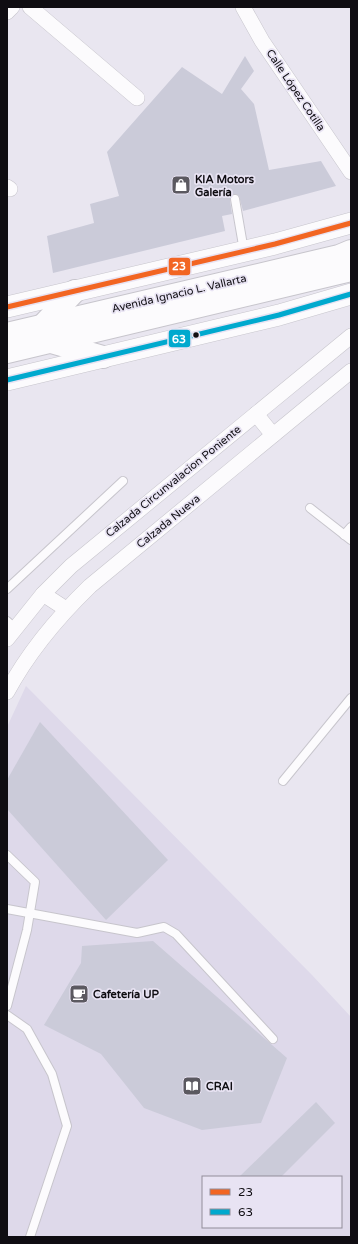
<svg xmlns="http://www.w3.org/2000/svg" width="358" height="1244" viewBox="0 0 358 1244" font-family="'Varela Round',sans-serif">
<rect width="100%" height="100%" fill="#e9e6f0"/>
<path fill="#ded9ea" fill-rule="evenodd" d="M26,686L312,975L351,1017V1237H7V727ZM203,1177H341V1227H203Z"/>
<g fill="#cbcbd9">
<path d="M245,56L254,71L241,89L254,104L269,170L321,161L336,186L243,211L239,196L234,194L230,200L232,214L222,216L225,231L53,273L47,236L94,223L90,204L119,196L107,152L182,67L222,94Z"/>
<path d="M40,722L168,860L106,920L7,809V780Z"/>
<path d="M153,941L287,1058L261,1123L202,1130L144,1108L101,1054L44,1025L81,963L82,946Z"/>
<path d="M316,1102L335,1123L281,1177H239Z"/>
</g>
<g fill="none" stroke-linecap="round" stroke-linejoin="round">
<defs>
<g id="lane">
<path d="M235,199L244,251"/>
<path d="M310,508L351,540"/>
<path d="M344,535L351,527"/>
<path d="M7,589L123,481"/>
<path d="M7,621L15,628"/>
<path d="M283,781L351,698"/>
<path d="M7,855L35,882L27,930L7,1006"/>
<path d="M7,909L137,933L164,927L176,934L273,1039"/>
<path d="M7,1015L27,1029L52,1074L67,1126L30,1237"/>
</g>
<g id="street">
<path d="M30,7L137,98"/>
<path d="M243,7L262,41L351,172"/>
<path d="M7,12L12,7"/>
<path d="M7,187L10,189"/>
<path d="M256,414L273,435"/>
<path d="M43,594L66,609"/>
<path d="M7,639L43,594L71,566L351,336"/>
<path d="M7,692C29,651 57,618 90,586L351,371"/>
</g>
<g id="secondary">
<path d="M7,307L275,244L351,223"/>
<path d="M7,380L279,315L351,294"/>
</g>
<g id="highway">
<path d="M42,326L75,291"/>
<path d="M7,334L339,256L351,251"/>
<path d="M51,342L103,357"/>
<path d="M7,352L351,270"/>
</g>
</defs>
<use href="#lane" stroke="#c7c5cc" stroke-width="10"/>
<use href="#street" stroke="#c7c5cc" stroke-width="16"/>
<use href="#secondary" stroke="#c7c5cc" stroke-width="22"/>
<use href="#highway" stroke="#c7c5cc" stroke-width="24"/>
<use href="#lane" stroke="#fcfbfd" stroke-width="8"/>
<use href="#street" stroke="#fcfbfd" stroke-width="15"/>
<use href="#secondary" stroke="#fcfbfd" stroke-width="21"/>
<use href="#highway" stroke="#fcfbfd" stroke-width="22"/>
<defs>
<path id="bus-1" d="M7,307L275,244L351,223"/>
<path id="bus-2" d="M7,380L279,315L351,294"/>
</defs>
<use href="#bus-1" stroke="#e8e3f3" stroke-width="8"/>
<use href="#bus-2" stroke="#e8e3f3" stroke-width="8"/>
<use href="#bus-1" stroke="#f26522" stroke-width="5"/>
<use href="#bus-2" stroke="#00a9ce" stroke-width="5"/>
</g>
<defs>
<symbol id="shop-square" viewBox="-11 -11 22 22"><rect x="-9" y="-9" width="18" height="18" rx="4" fill="#5b5960" stroke="#e8e3f3"/><path d="M-5-2.5h2.3a2.7 3.5 0 0 1 5.4 0H5L5.5 6h-11ZM-1.5-2.5h3a1.5 2.3 0 0 0-3 0Z" fill="#fff"/></symbol>
<symbol id="cafe-square" viewBox="-11 -11 22 22"><rect x="-9" y="-9" width="18" height="18" rx="4" fill="#5b5960" stroke="#e8e3f3"/><path d="M-5.5-4.5H6V0H3Q3 3.5 0 3.5H-2.5Q-5.5 3.5-5.5 0ZM3-3.2v2h1.7v-2ZM-6 4.5H4V6H-6Z" fill="#fff"/></symbol>
<symbol id="library-square" viewBox="-11 -11 22 22"><rect x="-9" y="-9" width="18" height="18" rx="4" fill="#5b5960" stroke="#e8e3f3"/><path d="M-6-4Q-3-5.5-.7-3.5V5Q-3 3-6 4ZM6-4Q3-5.5 .7-3.5V5Q3 3 6 4Z" fill="#fff"/></symbol>
</defs>
<g fill-rule="evenodd">
<use href="#shop-square" x="170" y="174" width="22" height="22"/>
<use href="#cafe-square" x="68" y="983" width="22" height="22"/>
<use href="#library-square" x="181" y="1075" width="22" height="22"/>
</g>
<circle fill="#0f0d12" stroke="#e8e3f3" stroke-width="1.5" cx="196" cy="335" r="3.5"/>
<g text-anchor="middle" stroke-width="3.5" stroke-linejoin="round" paint-order="stroke">
<g font-size="11" fill="#0f0d12" stroke="#e8e3f3">
<text transform="translate(296 90) rotate(56)" y="4">Calle López Cotilla</text>
<text transform="translate(179 293) rotate(-13)" y="4">Avenida Ignacio L. Vallarta</text>
<text transform="translate(173 481) rotate(-39)" y="4">Calzada Circunvalacion Poniente</text>
<text transform="translate(168 521) rotate(-39)" y="4">Calzada Nueva</text>
</g>
<g font-size="11" font-weight="bold" fill="#0f0d12" stroke="#e8e3f3" text-anchor="start">
<text x="195" y="183">KIA Motors<tspan x="195" dy="13">Galería</tspan></text>
<text x="93" y="998">Cafetería UP</text>
<text x="206" y="1090">CRAI</text>
</g>
</g>
<g stroke="#e8e3f3" stroke-width="1.5">
<rect x="168" y="257" width="23" height="19" rx="4" fill="#f26522"/>
<rect x="168" y="329" width="23" height="19" rx="4" fill="#00a9ce"/>
</g>
<g font-size="11" text-anchor="middle" font-weight="bold" fill="#fff">
<text x="179" y="270">23</text>
<text x="179" y="343">63</text>
</g>
<rect width="358" height="1244" fill="none" stroke="#0f0d12" stroke-width="16"/>
<rect x="202" y="1176" width="140" height="52" fill="#e8e3f3" stroke="#918d99"/>
<rect x="210" y="1189" width="20" height="6" fill="#f26522" stroke="#918d99"/>
<text x="238" y="1196" font-size="12" fill="#0f0d12">23</text>
<rect x="210" y="1209" width="20" height="6" fill="#00a9ce" stroke="#918d99"/>
<text x="238" y="1216" font-size="12" fill="#0f0d12">63</text>
</svg>
